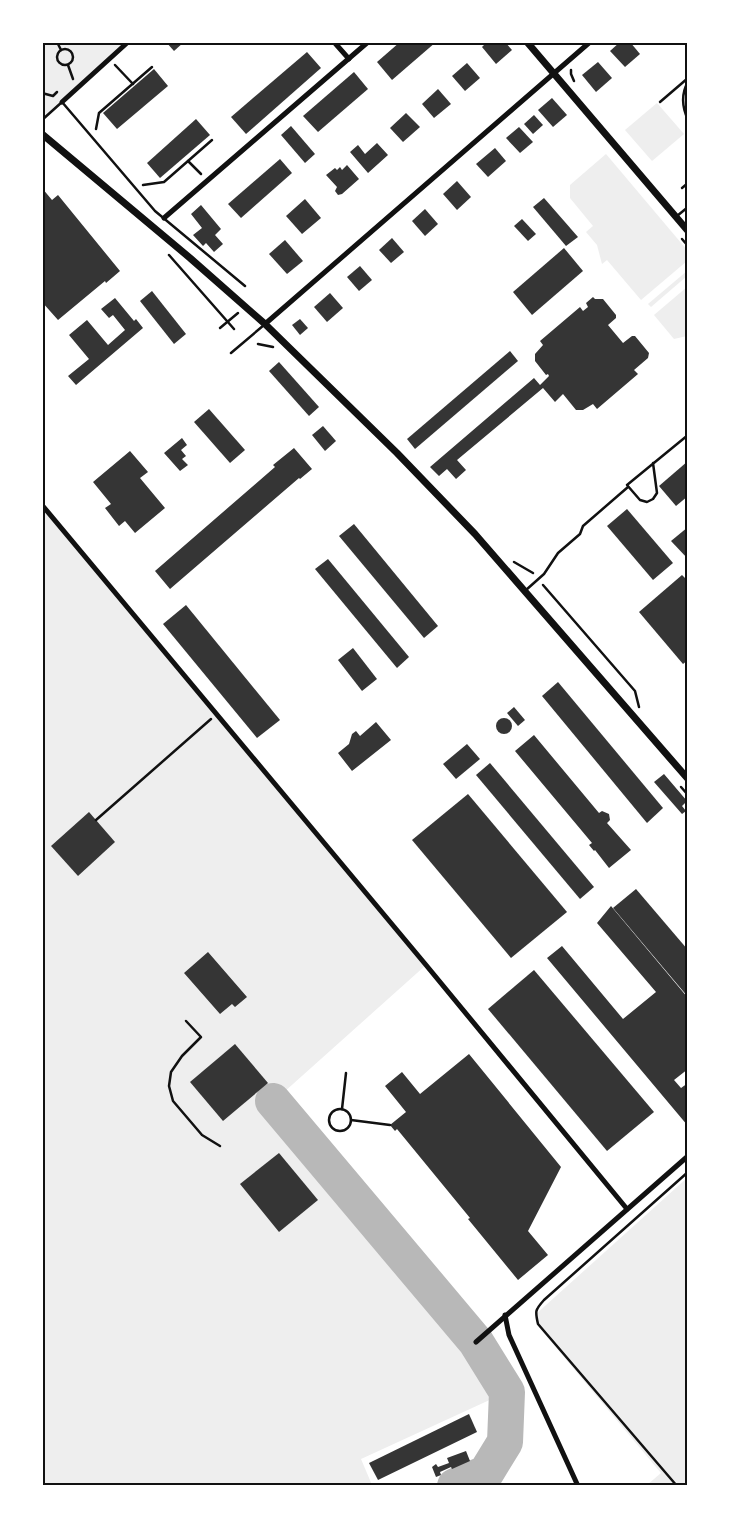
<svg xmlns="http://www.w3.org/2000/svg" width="730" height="1528" viewBox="0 0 730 1528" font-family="'IBM Plex Sans',sans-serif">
<rect width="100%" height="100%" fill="#fff"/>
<g fill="#eee">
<path d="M43,43H128L43,120Z"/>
<path d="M657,103L684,134L652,161L625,130Z"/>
<path d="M606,154L687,250V261L641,300L607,260L602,264L597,245L586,232L593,226L570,198V185Z"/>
<path d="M687,271V276L651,307L648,304Z"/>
<path d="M687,287V336L674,339L654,315Z"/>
<path d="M42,505L426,965L274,1101L476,1342L507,1392L361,1459L372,1485H43Z"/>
<path d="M687,1178V1485H647L661,1473L543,1332L535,1315Z"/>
</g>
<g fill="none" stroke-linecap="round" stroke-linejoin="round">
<path stroke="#b8b8b8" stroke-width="36" d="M273,1101L476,1342L507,1392L505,1442L486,1473L455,1486"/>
</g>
<g fill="#353535">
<path d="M166,42H184L174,51Z"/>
<path d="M400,42H436L392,80L377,62Z"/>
<path d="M487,42H505L512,50L496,64L482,47Z"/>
<path d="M620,42H630L640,54L625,67L610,51Z"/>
<path d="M307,52L321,68L246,134L231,117Z"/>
<path d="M598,62L612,78L596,92L582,75Z"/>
<path d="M467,63L480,78L465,91L452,76Z"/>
<path d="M154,69L168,86L117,129L103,113Z"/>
<path d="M354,72L368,89L318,132L303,116Z"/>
<path d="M438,89L451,104L434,118L422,104Z"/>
<path d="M552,98L567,115L553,127L538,110Z"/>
<path d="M406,113L420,127L403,142L390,128Z"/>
<path d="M534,115L543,125L533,134L524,124Z"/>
<path d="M196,119L210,135L160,178L147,163Z"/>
<path d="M291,126L315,154L305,163L281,135Z"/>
<path d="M519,127L533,142L520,153L506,138Z"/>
<path d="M377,143L388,155L368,173L350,152L358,145L365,154Z"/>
<path d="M495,148L506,161L488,177L476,164Z"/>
<path d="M280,159L292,173L241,218L228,204Z"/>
<path d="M347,165L359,179L342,194L338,195L335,191L337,187L326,175L335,168L337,170L340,167L342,170Z"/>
<path d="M457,181L471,197L457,210L443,194Z"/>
<path d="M42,188L52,200L58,195L120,271L106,283L105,281L58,320L42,302V211L45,209L42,205Z"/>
<path d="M544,198L578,237L566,246L533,207Z"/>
<path d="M305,199L321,218L302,234L286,216Z"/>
<path d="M201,205L221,229L215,235L223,244L214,252L206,243L203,246L193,235L202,228L191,214Z"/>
<path d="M425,209L438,224L425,236L412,221Z"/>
<path d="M522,219L536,234L528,241L514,226Z"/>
<path d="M392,238L404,252L391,263L379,250Z"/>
<path d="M285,240L303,261L287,274L269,254Z"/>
<path d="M564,248L583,271L532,315L513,292Z"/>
<path d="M360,266L372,280L359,291L347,277Z"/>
<path d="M152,291L186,334L174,344L140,301Z"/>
<path d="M330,293L343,308L327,322L314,307Z"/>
<path d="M593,297L595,299H603L616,315V318L608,325L623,343L632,336H635L649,353L648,358L634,370L638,374L597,409L593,404L583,410H576L563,394L555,402L543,388L457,460L466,470L456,479L447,469L439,476L430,467L534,378L540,385L549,376L548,374L546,375L535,361V354L543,345L540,341L580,307L583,311L588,307L586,303Z"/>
<path d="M115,298L134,321L136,319L143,328L76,385L68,376L89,359L69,335L87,320L108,345L125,330L113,315L109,318L101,309Z"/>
<path d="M300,319L308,328L300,335L292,325Z"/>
<path d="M510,351L518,361L415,449L407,439Z"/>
<path d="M279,362L319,407L309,416L269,371Z"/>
<path d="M209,409L245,450L230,463L194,422Z"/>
<path d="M323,426L336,441L325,451L312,435Z"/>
<path d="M182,438L187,445L181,450L186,456L182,459L188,465L180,471L164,453Z"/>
<path d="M294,448L312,469L300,479L299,478L170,589L155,571L275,467L273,465Z"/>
<path d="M130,451L148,472L140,478L165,508L135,533L125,521L119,526L105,508L111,504L93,482Z"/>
<path d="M688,461V496L676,506L659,486Z"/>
<path d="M627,509L673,563L653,580L607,526Z"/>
<path d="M354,524L438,626L424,638L339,536Z"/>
<path d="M688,527V559L671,541Z"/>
<path d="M328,559L409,657L397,668L315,569Z"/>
<path d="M682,575L688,581V660L683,664L639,612Z"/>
<path d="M186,605L280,720L257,738L163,624Z"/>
<path d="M353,648L377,679L362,691L338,660Z"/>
<path d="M558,682L663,808L647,823L542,696Z"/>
<path d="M514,707L525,720L518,726L507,713Z"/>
<circle cx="504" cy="726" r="8"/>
<path d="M376,722L391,740L352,771L338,753L349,744L352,734L356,731L360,736Z"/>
<path d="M534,735L599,813L602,811L609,814L610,820L607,823L631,850L609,868L595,850L594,851L589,845L592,843L515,751Z"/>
<path d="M467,744L480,759L456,779L443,764Z"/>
<path d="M490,763L594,887L580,899L476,775Z"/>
<path d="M664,774L687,801L682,806L686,811L682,814L654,782Z"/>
<path d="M468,794L567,912L511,958L412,840Z"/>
<path d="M89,812L115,842L78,876L51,846Z"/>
<path d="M636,889L688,950V997L613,908Z"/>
<path d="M611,906L688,998V1069L674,1080L681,1088L688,1083V1126L547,958L562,946L623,1019L656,992L597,923Z"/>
<path d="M208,952L247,997L235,1007L232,1004L220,1014L184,973Z"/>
<path d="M534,970L654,1112L607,1151L488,1009Z"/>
<path d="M235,1044L268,1083L223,1121L190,1082Z"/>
<path d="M469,1054L561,1167L528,1231L548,1255L518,1280L468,1219L470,1218L397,1129L395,1131L390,1125L406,1112L385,1086L402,1072L420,1094Z"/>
<path d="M279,1153L318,1200L279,1232L240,1184Z"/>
<path d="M469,1414L477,1432L378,1480L369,1463Z"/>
<path d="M466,1451L470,1461L452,1469L451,1467L440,1472L441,1475L436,1477L432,1467L436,1464L438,1467L449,1463L447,1458Z"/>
</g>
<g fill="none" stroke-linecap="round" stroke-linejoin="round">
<g stroke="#111" stroke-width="2.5">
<path d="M57,42L61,50"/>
<circle cx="65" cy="57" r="8"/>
<path d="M68,65L73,79"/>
<path d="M115,65L133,84"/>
<path d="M571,70V74L574,81"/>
<path d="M688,82C681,94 682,107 688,120"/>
<path d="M42,93L53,96L57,92"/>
<path d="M660,102L688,78"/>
<path d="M96,129L99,113L152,67"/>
<path d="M188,161L201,174"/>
<path d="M143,185L164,182L212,140"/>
<path d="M682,188L688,183"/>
<path d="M682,239L688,246"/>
<path d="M169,255L234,329"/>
<path d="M220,328L238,313"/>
<path d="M258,344L273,347"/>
<path d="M514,562L533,573"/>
<path d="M543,585L635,691L639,707"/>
<path d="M681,787L688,795"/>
<path d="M96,820L211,719"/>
<path d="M342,1109L346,1073"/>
<circle cx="340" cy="1120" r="11"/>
<path d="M351,1120L390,1125"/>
<path d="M677,1486L538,1324C535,1311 535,1310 544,1300L688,1172"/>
</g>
<g stroke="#111" stroke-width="2.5">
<path d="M42,120L62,102L155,211L245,286"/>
<path d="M677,216L688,207"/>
<path d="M231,353L264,325"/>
<path d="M653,463L657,493L653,499L647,502L640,500L627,485L688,435"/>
<path d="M526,590L544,574L558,553L580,534L583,526L628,487"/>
<path d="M186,1021L201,1037L182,1056L171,1072L169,1086L173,1101L202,1135L220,1146"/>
</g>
<g stroke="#111" stroke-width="5">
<path d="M334,42L349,59"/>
<path d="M62,102L128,42"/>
<path d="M164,218L368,42"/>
<path d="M265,324L590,42"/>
<path d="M42,505L426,965L627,1209"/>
<path d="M505,1315L509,1335L578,1486"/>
<path d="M476,1342L688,1156"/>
</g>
<g stroke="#111" stroke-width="7">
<path d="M527,42L688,231"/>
<path d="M42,134L190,258L265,324L397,453L475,534L688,779"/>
</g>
</g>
<rect width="730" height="1528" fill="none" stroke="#ffffff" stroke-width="88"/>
<rect x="44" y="44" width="642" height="1440" fill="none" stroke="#111" stroke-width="2"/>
</svg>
